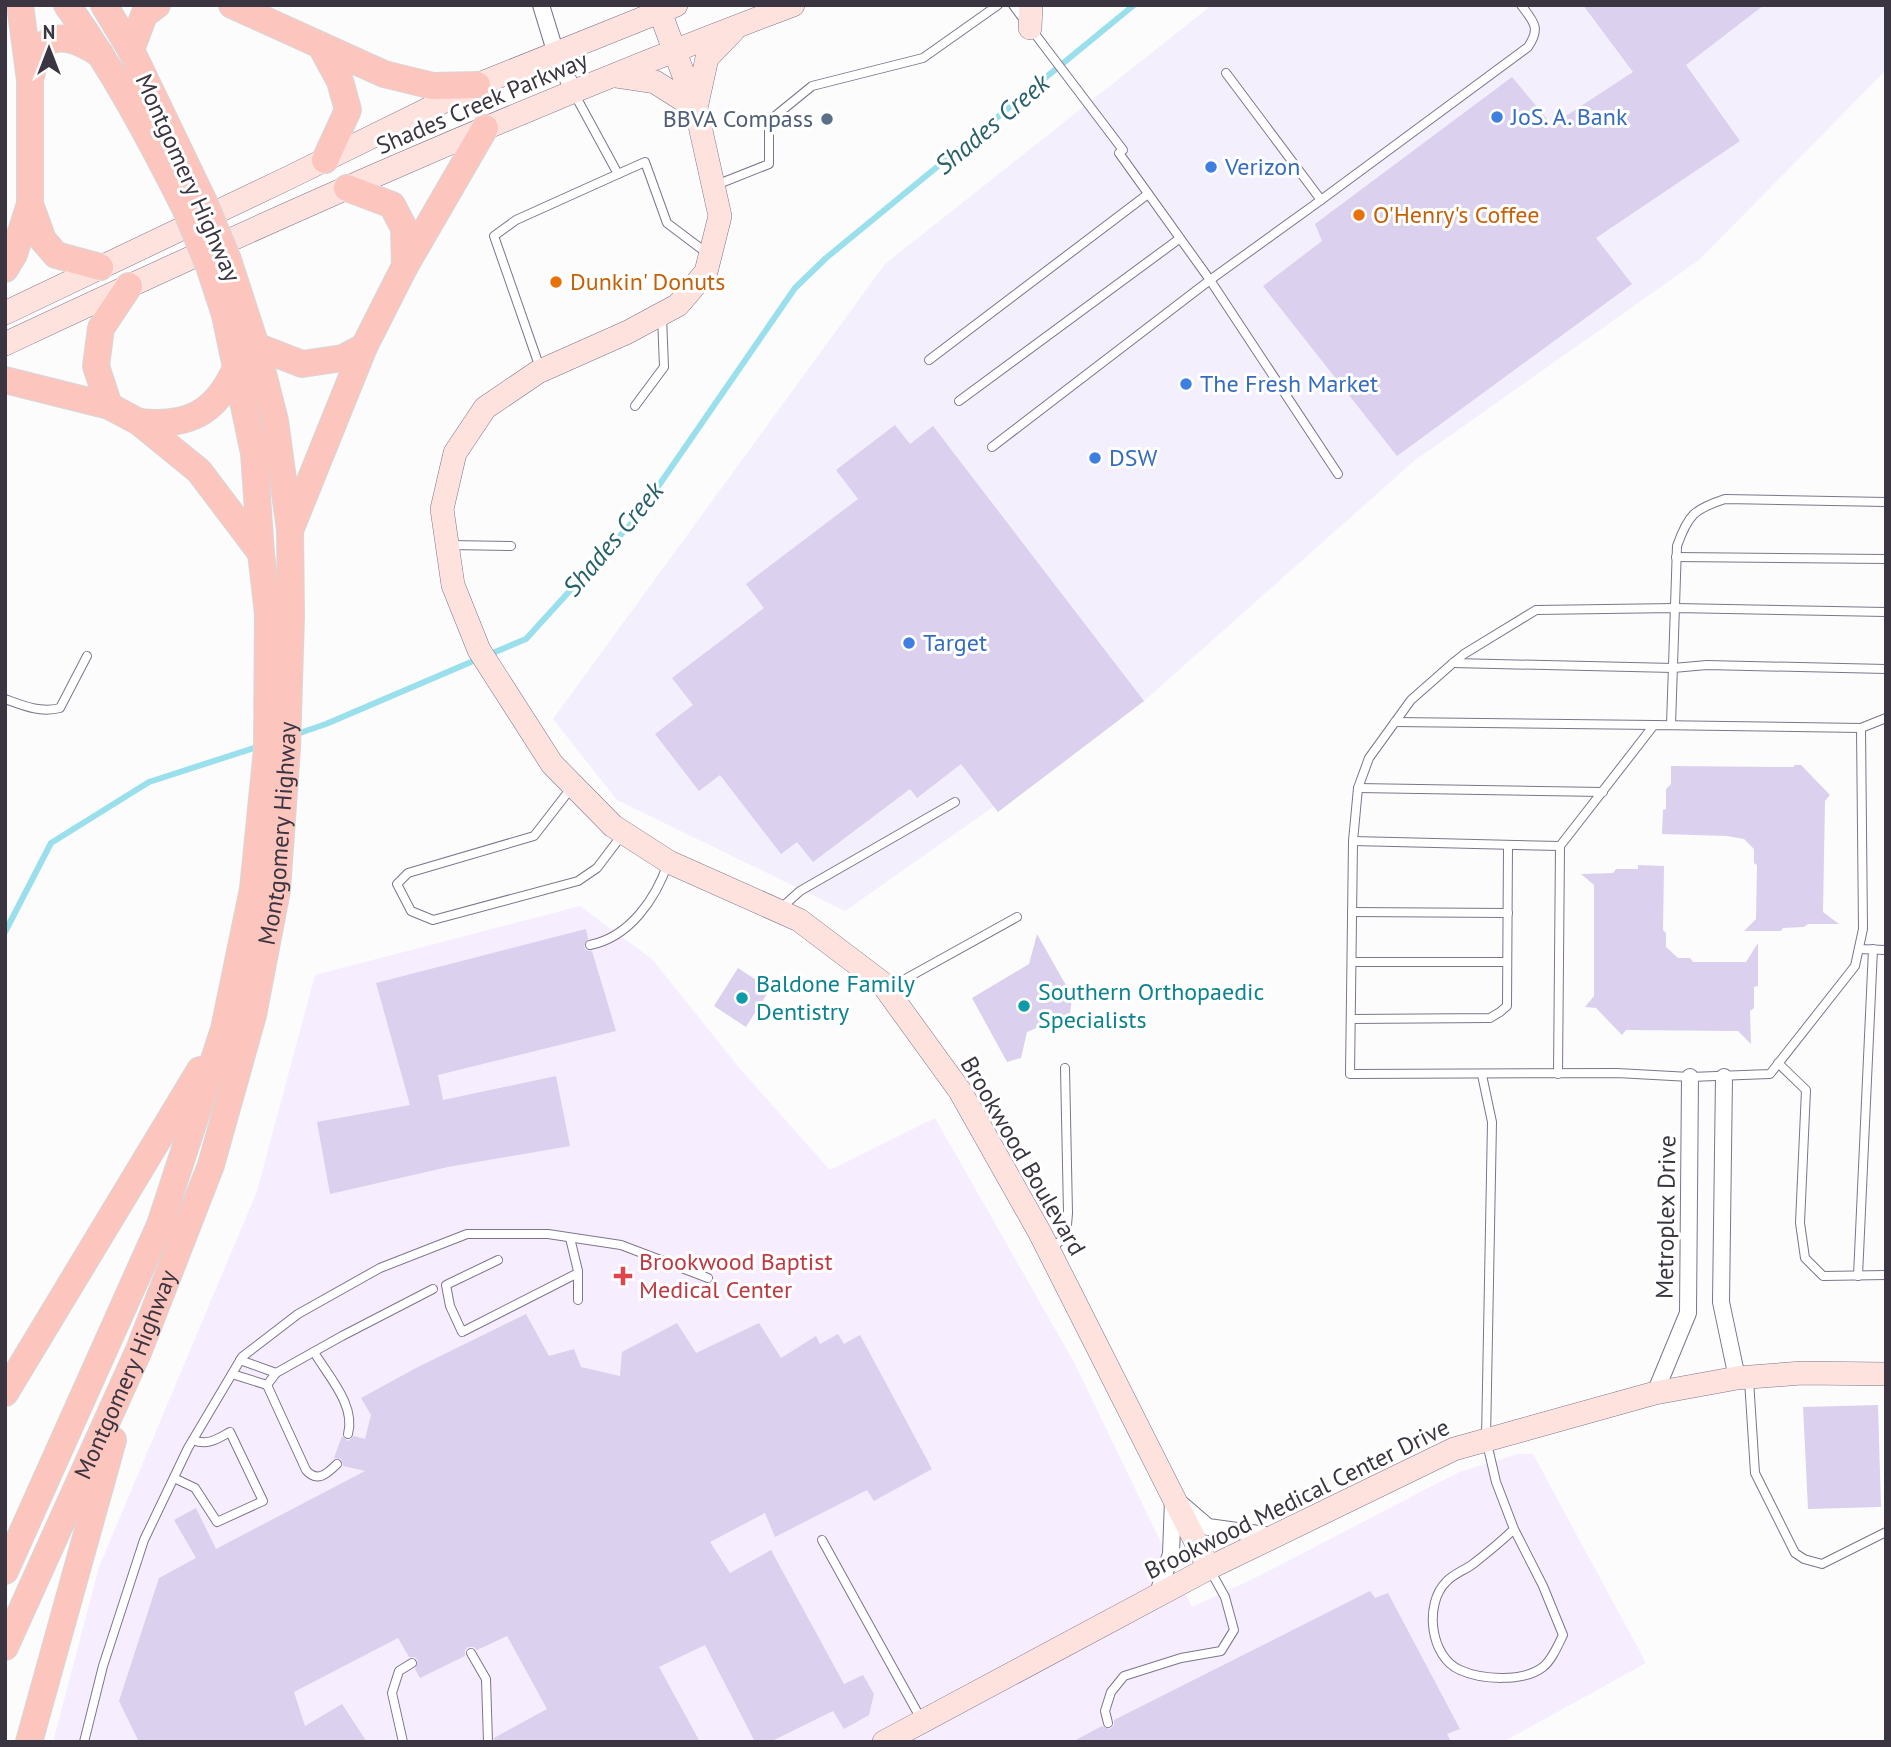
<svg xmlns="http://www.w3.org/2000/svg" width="1891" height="1747" viewBox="0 0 1891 1747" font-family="'PT Sans',sans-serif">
<rect width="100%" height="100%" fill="#fcfcfc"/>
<path fill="#f3effd" d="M1212,5H1886V70L1699,260L1414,461L1144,701L845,911L617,800L553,719L885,264Z"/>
<path fill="#f6eeff" d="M580,906L652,959L741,1070L830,1170L935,1118L1075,1364L1192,1607L1259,1576L1459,1472L1518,1454H1533L1646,1663L1503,1742H53L99,1567L257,1191L315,975Z"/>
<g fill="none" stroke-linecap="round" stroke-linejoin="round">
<g stroke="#99dfec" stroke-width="6">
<path d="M488,655L526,639L637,517L795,288L826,258L1134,5"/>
<path d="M294,735L326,724L478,659"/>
<path d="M5,932L51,843L149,782L260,746"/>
</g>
</g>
<g fill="#dbd0ed">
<path d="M1583,5H1764L1686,65L1740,141L1596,238L1632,284L1397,456L1263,286L1322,241L1315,224L1512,77L1552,125L1633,72Z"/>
<path d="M895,425L910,444L933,426L1144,701L998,812L961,764L917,798L910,789L813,862L797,842L781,854L720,775L699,791L655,734L693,705L672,678L764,608L746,584L858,499L836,470Z"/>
<path d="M1795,765H1801L1830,795L1825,801L1823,912L1839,924H1808L1804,927L1783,928L1781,931H1744L1756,919L1757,865L1754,863V849L1744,839L1727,836L1662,834L1663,810L1666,809V789L1671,784V766L1793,767Z"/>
<path d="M1638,865L1664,866L1663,930L1666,933V947L1678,958H1690L1693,962H1746L1758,943V986L1754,987V1008L1750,1011L1751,1044L1738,1031L1626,1030L1622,1035L1596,1008L1585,1007L1594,996V885L1581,874L1613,873L1616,869H1638Z"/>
<path d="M586,929L588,939L584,946L586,950L592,951L616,1031L438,1075L443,1100L556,1076L570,1146L448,1167L330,1194L317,1122L410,1105L376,983Z"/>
<path d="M1037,934L1072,996L1070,1014L1027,1032L1021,1058L1007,1062L972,998L1029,964Z"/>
<path d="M738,968L770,989L746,1027L714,1006Z"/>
<path d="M526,1314L549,1356L574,1349L581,1367L620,1376L622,1352L677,1323L696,1353L759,1323L781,1358L816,1336L820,1344L838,1334L844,1344L860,1335L932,1469L874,1501L867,1490L775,1537L765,1513L710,1542L730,1573L771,1550L844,1684L863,1675L874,1694L869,1715L844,1729L833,1711L770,1742H755L705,1645L659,1667L700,1742H495L494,1738L547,1709L507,1636L477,1650L474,1647H468L465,1650V1656L420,1678L415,1669L418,1660L414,1657H409L398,1638L294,1692L305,1726L342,1704L367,1742H139L119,1701L159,1578L196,1558L174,1520L196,1508L216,1549L365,1471L343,1466L341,1459L334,1458L342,1436L348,1441L354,1436L365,1439L371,1415L361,1398L416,1368Z"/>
<path d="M1878,1405L1881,1507L1808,1509L1803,1407Z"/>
<path d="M1370,1591L1375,1598L1388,1593L1460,1729L1447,1734L1451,1742H1072L1102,1726L1110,1729L1114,1725V1720Z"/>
</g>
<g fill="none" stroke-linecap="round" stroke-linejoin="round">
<defs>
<g id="lane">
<path d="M1013,5L1024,20"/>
<path d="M1032,30L1123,150"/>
<path d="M1119,153L1210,280L1321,200L1226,73"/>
<path d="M618,174L645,162L667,223L708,254"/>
<path d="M716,185L769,164V121L812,86L923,58L998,5"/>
<path d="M1321,200L1528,47C1541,28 1534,22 1521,5"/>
<path d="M929,360L1148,194"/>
<path d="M540,368L494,236L516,220L618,174L575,95"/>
<path d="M959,401L1179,239"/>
<path d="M635,406L664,367L662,317"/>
<path d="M992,447L1210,280L1338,474"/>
<path d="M450,545L511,546"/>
<path d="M1676,557L1886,559"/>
<path d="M1453,663L1673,668L1707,665L1886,669"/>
<path d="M5,699C24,706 40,713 60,708L87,656"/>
<path d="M1395,722L1654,725"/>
<path d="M1671,725L1677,546C1688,515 1694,509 1725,499L1886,502"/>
<path d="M1861,728L1863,929L1855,966L1770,1074L1690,1077L1617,1073L1350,1074L1353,841L1358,788L1369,758L1411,700L1453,663L1464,654L1536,610L1675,608L1886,612"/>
<path d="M572,787L534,836L408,873L397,884L411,911L433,920L578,881L597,868L622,835"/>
<path d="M1358,788L1603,792"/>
<path d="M1353,841L1560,846"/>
<path d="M780,909L800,891L955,802"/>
<path d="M1352,912L1508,913"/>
<path d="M590,945C630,937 656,898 668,863"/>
<path d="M1859,949L1886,950"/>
<path d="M1352,962H1507"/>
<path d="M889,988L1017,917"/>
<path d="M1351,1019L1490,1018L1500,1012L1507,1006L1508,845"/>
<path d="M1778,1063L1806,1090L1800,1223L1805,1258L1823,1276L1886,1275"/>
<path d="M1558,1074L1560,846L1654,725L1861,728L1886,718"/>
<path d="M1482,1075L1492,1122L1486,1439L1496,1482L1514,1529L1543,1586L1563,1635C1558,1645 1552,1660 1543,1667C1524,1682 1482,1680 1460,1670C1430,1657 1424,1604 1446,1582C1453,1574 1465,1570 1473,1564C1487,1553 1501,1542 1514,1529"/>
<path d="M570,1238L578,1271V1300"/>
<path d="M1051,1248L1066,1237L1068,1213L1065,1068"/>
<path d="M498,1260L446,1285L450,1306L462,1332L578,1273"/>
<path d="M1858,1276L1873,949"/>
<path d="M314,1352C328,1376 356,1405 348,1434"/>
<path d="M240,1360L276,1373"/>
<path d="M232,1374L267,1385"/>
<path d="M1749,1380L1755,1473L1795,1553L1804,1559L1822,1564L1886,1532"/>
<path d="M267,1385L276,1373L342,1336L433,1289"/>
<path d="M267,1385L306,1470C317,1483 327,1474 337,1464"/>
<path d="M174,1478L195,1488L217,1522L263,1501L230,1432C217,1439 208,1446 193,1440"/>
<path d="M822,1540L921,1719"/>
<path d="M471,1653L486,1679L488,1742"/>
<path d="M1108,1723L1105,1711L1111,1692L1124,1676L1181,1658L1221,1651L1234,1630L1225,1597L1210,1570"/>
<path d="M84,1742L103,1666L144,1540L188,1448L242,1357L298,1314L380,1268L467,1234H548L621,1245L708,1278"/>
<path d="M403,1742L392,1693L399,1671L412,1663"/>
</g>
<g id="street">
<path d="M541,5L556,54L574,92"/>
<path d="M1724,1077L1721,1302L1737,1378"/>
<path d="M1655,1393L1688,1313L1690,1077"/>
<path d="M1180,1503L1208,1527L1274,1536"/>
<path d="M1157,1596L1171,1554L1173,1500"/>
</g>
<g id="secondary">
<path d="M660,12L696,108L720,216L706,272L678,305L628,332L538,372L485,408L455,453L442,509L453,585L479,650L552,764L613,826L669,862L799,920L881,982L960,1091L1040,1233L1209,1568"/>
<path d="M1030,28L1031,5"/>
<path d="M615,76L655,82L696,108L707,58L733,31"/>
<path d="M5,313L288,178L477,85L676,5"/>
<path d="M5,344C264,222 525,106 793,5"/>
<path d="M884,1742L1209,1568L1454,1449L1655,1393L1737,1378L1802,1373L1886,1374"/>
</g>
<g id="primary">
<path d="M67,5C114,71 150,138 186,210"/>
<path d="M104,5L131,50L203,200"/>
<path d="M232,5L384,74L433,86L477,85"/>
<path d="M321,46L340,81L348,110L325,160"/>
<path d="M131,50L144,15L157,5"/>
<path d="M30,79C33,70 34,59 39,51C54,27 83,43 100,54"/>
<path d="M347,188L392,205L404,228L405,266"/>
<path d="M30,204L43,240L56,255L100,267"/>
<path d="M5,269L14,254L30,204V80L20,5"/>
<path d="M256,346L302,364L343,358L364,347"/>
<path d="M5,380L109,406L139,422L199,471L261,553"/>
<path d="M109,406L96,366L101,328L129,286"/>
<path d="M139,422C187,427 215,414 235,370"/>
<path d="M291,528L364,347L405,266L485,128"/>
<path d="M5,1393L200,1070"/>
<path d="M5,1571L160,1225L224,1029L253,889L267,749L268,614L261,553L254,453L225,315L209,266"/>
<path id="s1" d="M5,1647L139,1350L211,1165L253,1015L277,890L287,748L291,616L290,530L275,421L256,346L228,260"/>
<path d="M29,1742L113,1440"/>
</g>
</defs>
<use href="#lane" stroke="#7e748e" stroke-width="10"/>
<use href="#street" stroke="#7e748e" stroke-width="18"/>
<use href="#secondary" stroke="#7e748e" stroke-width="24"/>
<use href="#primary" stroke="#d8d7d9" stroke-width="28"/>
<use href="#lane" stroke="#fff" stroke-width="8"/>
<use href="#street" stroke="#fff" stroke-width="16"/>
<use href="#secondary" stroke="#fee2de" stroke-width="23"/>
<use href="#primary" stroke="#fcc5be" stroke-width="26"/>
<defs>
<g id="primary-bridge">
<path d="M203,200L228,260"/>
<path d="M186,210L209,266"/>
</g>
</defs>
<use href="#primary-bridge" stroke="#d8d7d9" stroke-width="28" stroke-linecap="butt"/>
<use href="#primary-bridge" stroke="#fcc5be" stroke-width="26"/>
</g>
<g fill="#3f7fe0" stroke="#fff" stroke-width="2.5">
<circle cx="1497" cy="117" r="7"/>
<circle cx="1211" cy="167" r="7"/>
<circle cx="1186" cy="384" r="7"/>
<circle cx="1095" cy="458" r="7"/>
<circle cx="909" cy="643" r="7"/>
</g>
<circle fill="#5c6f8a" stroke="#fff" stroke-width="2.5" cx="827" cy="119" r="7"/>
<g fill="#e8710a" stroke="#fff" stroke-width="2.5">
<circle cx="1359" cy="215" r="7"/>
<circle cx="556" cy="282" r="7"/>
</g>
<g fill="#0f9aa8" stroke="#fff" stroke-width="2.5">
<circle cx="742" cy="998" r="7"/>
<circle cx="1024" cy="1006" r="7"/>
</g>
<path fill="#e0444e" stroke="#fff" stroke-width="2.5" d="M619.5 1265.5h7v7h7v7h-7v7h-7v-7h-7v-7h7z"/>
<g text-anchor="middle" stroke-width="6" stroke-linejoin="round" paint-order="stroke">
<g font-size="24" fill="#3a3541" stroke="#fff">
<text transform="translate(482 103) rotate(-23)" y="8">Shades Creek Parkway</text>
<text transform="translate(188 178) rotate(66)" y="8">Montgomery Highway</text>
<text dy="8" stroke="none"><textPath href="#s1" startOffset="864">Montgomery Highway</textPath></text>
<text transform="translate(1023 1156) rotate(60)" y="8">Brookwood Boulevard</text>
<text transform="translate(1666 1217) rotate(-89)" y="8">Metroplex Drive</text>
<text dy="8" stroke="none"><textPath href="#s1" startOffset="298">Montgomery Highway</textPath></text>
<text transform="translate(1297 1499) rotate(-26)" y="8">Brookwood Medical Center Drive</text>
</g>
<g font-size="24" fill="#366cbe" stroke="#fff" text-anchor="start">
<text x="1511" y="125">JoS. A. Bank</text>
<text x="1225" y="175">Verizon</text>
<text x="1200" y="392">The Fresh Market</text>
<text x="1109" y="466">DSW</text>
<text x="923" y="651">Target</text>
</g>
<g font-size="24" fill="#4e5e75" stroke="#fff" text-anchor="end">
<text x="813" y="127">BBVA Compass</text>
</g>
<g font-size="24" fill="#c56008" stroke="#fff" text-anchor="start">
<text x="1373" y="223">O'Henry's Coffee</text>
<text x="570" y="290">Dunkin' Donuts</text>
</g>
<g font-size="24" fill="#0d838f" stroke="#fff" text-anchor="start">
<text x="756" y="992">Baldone Family<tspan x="756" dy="28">Dentistry</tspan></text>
<text x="1038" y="1000">Southern Orthopaedic<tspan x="1038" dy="28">Specialists</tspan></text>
</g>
<g font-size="24" fill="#be3a42" stroke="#fff" text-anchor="start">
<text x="639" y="1270">Brookwood Baptist<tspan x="639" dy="28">Medical Center</tspan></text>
</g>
<g font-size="26" font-style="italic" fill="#26606a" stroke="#fff">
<text transform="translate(992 124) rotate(-40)" y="9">Shades Creek</text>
<text transform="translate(613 539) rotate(-50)" y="9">Shades Creek</text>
</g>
</g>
<rect width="1891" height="1747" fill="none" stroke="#3a3541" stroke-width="14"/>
<g transform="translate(49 49)" stroke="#ffffff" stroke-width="5" paint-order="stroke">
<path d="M0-5L12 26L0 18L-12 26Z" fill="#3a3541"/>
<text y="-10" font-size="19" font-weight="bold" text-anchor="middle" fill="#3a3541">N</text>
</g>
</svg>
